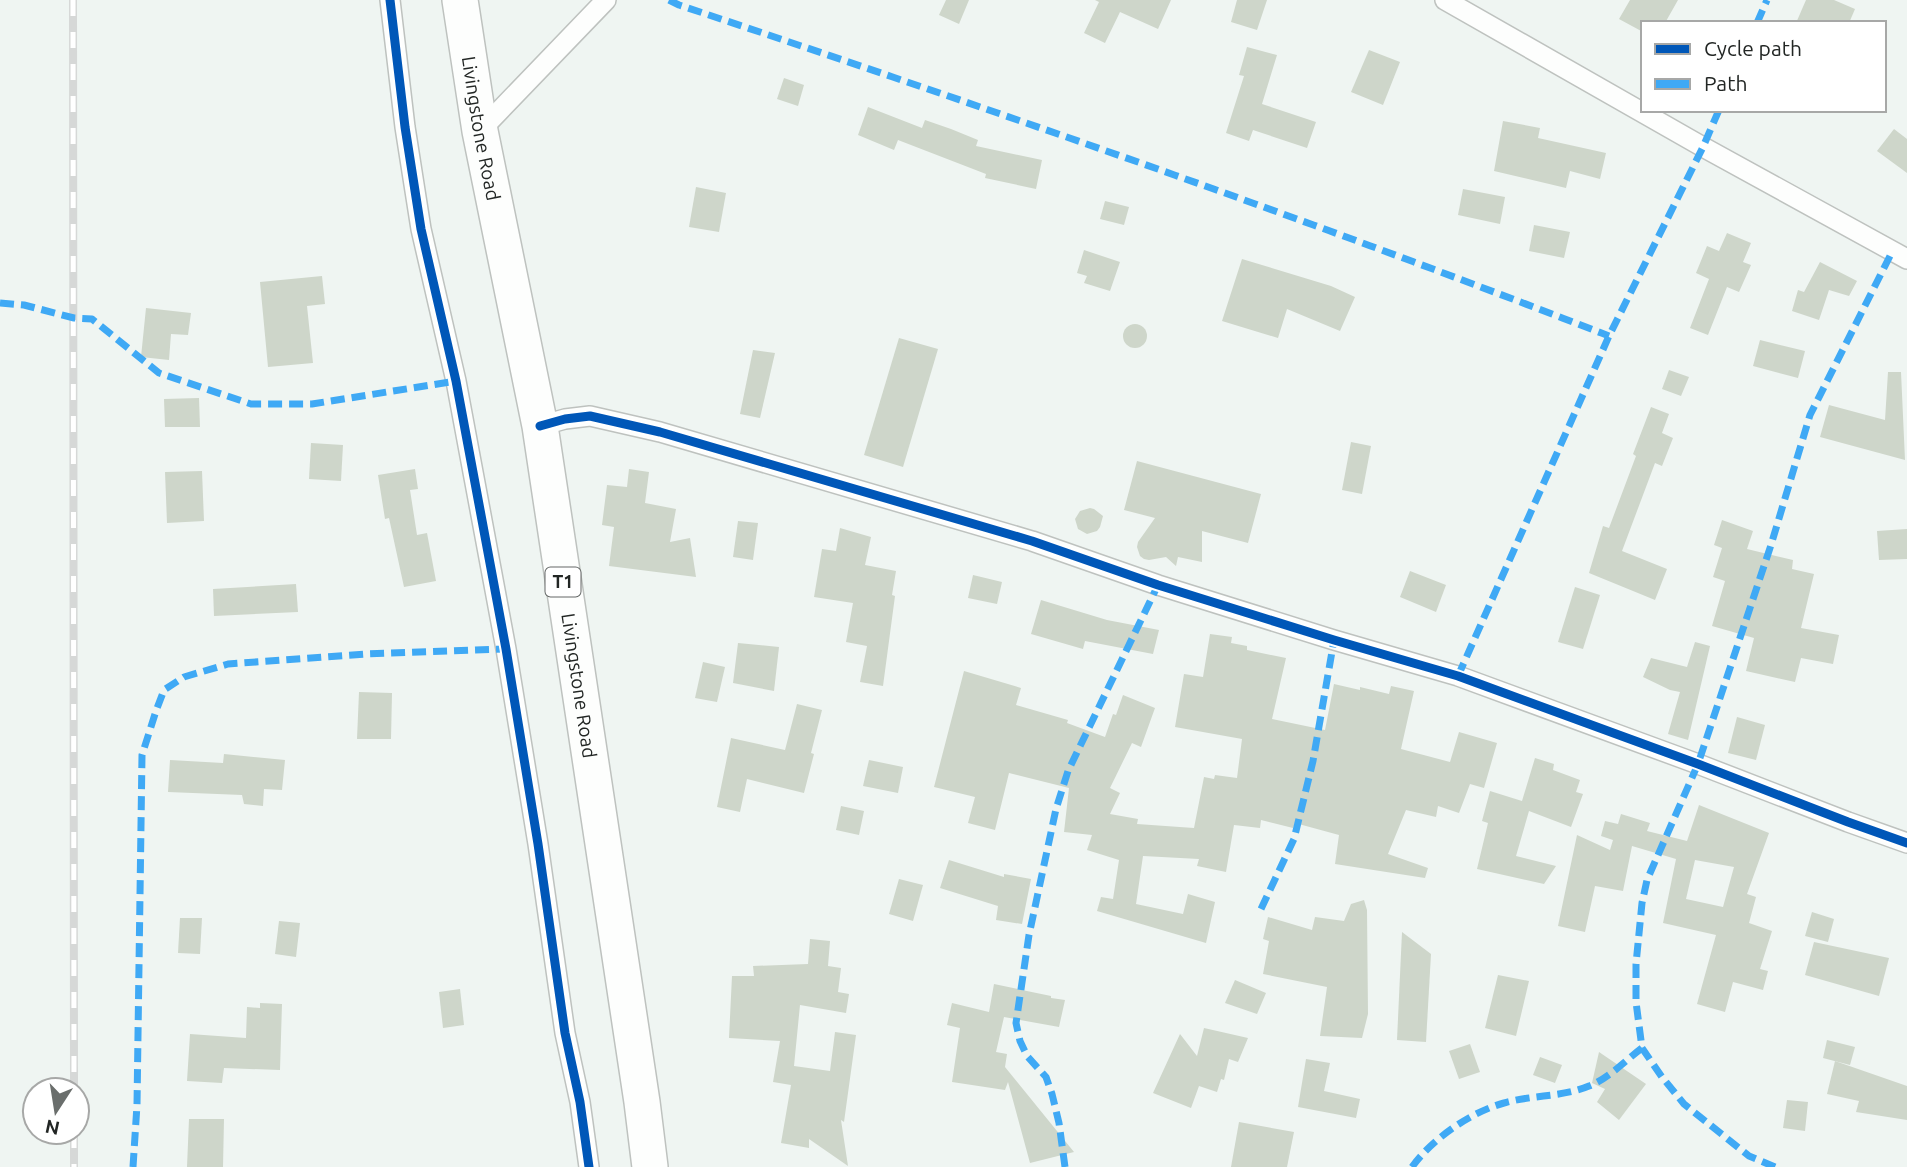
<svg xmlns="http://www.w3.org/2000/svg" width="1907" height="1167" viewBox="0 0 1907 1167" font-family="Ubuntu,sans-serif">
<rect width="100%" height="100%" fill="#eff5f2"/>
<g fill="#ced6ca" fill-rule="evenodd">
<path d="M946,0H969L959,24L939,15Z"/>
<path d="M1095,0H1171L1158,29L1120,12L1105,43L1084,33L1099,2Z"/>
<path d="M1237,0H1267L1257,30L1231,22Z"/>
<path d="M1630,0H1678L1665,23H1643V32L1619,19Z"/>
<path d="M1806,0H1834L1855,9L1849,23H1796Z"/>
<path d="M1247,47L1277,55L1262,104L1316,122L1307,148L1253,130L1249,141L1226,133L1244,76L1239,75Z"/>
<path d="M1369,50L1400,62L1383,105L1351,92Z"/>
<path d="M784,78L804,85L798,106L777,99Z"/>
<path d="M868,107L922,128L925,120L951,129L978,140L976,146L1042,160L1036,189L985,178L986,174L898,140L894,150L858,135Z"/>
<path d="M1503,121L1540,128L1538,138L1606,153L1600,179L1570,171L1566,188L1494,171Z"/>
<path d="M1894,129L1907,139V173L1877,151Z"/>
<path d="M696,187L726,193L719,232L689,227Z"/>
<path d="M1463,189L1505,197L1500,224L1458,215Z"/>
<path d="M1105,201L1129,207L1124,225L1100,219Z"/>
<path d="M1534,225L1570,232L1564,258L1529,251Z"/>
<path d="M1727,233L1751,243L1743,262L1751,265L1739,292L1727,287L1708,335L1690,328L1709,279L1696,273L1707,246L1719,251Z"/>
<path d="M1084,250L1120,262L1110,291L1084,283L1087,276L1077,273Z"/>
<path d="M1242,259L1331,286L1355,297L1340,331L1287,309L1278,338L1222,321Z"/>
<path d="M1820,262L1857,281L1849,296L1829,290L1819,320L1792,311L1798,290L1804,292Z"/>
<path d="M322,276L325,304L307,306L313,363L268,367L260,282Z"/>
<path d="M146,308L191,313L188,335L171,334L169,360L141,357Z"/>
<circle cx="1135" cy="336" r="12"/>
<path d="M899,338L938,349L903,467L864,455Z"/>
<path d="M1760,340L1805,351L1798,378L1753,366Z"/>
<path d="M753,350L775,353L760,418L740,414Z"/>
<path d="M1669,370L1689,377L1681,396L1662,389Z"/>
<path d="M1888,372H1901L1905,460L1820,437L1829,405L1885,420Z"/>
<path d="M199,398L200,427H165L164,399Z"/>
<path d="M1651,407L1669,414L1662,433L1673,438L1662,466L1655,463L1622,551L1667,569L1655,600L1589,573L1603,526L1609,528L1636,456L1633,454Z"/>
<path d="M1351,442L1371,446L1362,494L1342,490Z"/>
<path d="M311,443L343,445L341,481L309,479Z"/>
<path d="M1137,461L1261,494L1248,543L1202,531V562L1178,557L1176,566L1166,557L1149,560L1144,559L1140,556L1137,547L1138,542L1155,518L1124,510Z"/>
<path d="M415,469L418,489L410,490L417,535L427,533L436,581L404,587L389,518L385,519L378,475Z"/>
<path d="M629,469L649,472L645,503L676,509L670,542L690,538L696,577L609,566L614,527L602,525L607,485L627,487Z"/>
<path d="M202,471L204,521L167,523L165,472Z"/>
<path d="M1090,508L1094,509L1103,516L1100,527L1097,531L1087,534L1078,529L1075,519L1080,511Z"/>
<path d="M1722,520L1753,531L1747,549L1793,560L1792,569L1814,574L1801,628L1839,635L1833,664L1801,658L1795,682L1746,671L1754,638L1712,626L1725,581L1713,577L1722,548L1714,545Z"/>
<path d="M738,521L758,523L753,560L733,557Z"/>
<path d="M840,528L871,537L865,565L896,571L892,595L895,596L883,686L860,682L867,646L846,642L853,603L814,597L822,549L836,551Z"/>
<path d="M1907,529V559L1879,560L1877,531Z"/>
<path d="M1410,571L1446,585L1436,612L1400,597Z"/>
<path d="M973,575L1002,582L997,604L968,598Z"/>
<path d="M296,584L298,612L214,616L213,589Z"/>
<path d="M1575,587L1600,595L1583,649L1558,642Z"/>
<path d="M1041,600L1107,620L1159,630L1153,654L1085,641L1083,649L1031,634Z"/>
<path d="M1210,634L1232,637L1231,643L1247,646V650L1286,658L1272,719L1325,730L1334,684L1360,690V687L1389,694L1391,686L1414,691L1401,749L1450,762L1459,732L1497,743L1484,788L1470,784L1459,813L1438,806L1436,817L1406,810L1388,854L1428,868L1425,878L1335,864L1339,835L1295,823L1293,828L1261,820L1260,828L1234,825L1226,872L1197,866L1199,859L1143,856L1136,904L1183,914L1188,894L1215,902L1206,943L1097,911L1101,897L1113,899L1119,860L1087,850L1092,835L1064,832L1069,788L1009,773L995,830L968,823L975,797L934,787L964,671L1021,688L1016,705L1068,720L1067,723L1105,737L1113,714L1116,715L1123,695L1155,708L1141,747L1132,743L1110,788L1120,793L1110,814L1138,819L1137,824L1194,828L1204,777L1214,779L1215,775L1237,778L1242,739L1175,727L1184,674L1203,677Z"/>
<path d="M1695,642L1710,646L1688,740L1668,734L1680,692L1670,690L1643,677L1651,658L1687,667Z"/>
<path d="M738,643L779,647L774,691L733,683Z"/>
<path d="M703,662L725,667L717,702L695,698Z"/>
<path d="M359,692L392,693L391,739H357Z"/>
<path d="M797,704L822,710L811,753L814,754L804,793L747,779L740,812L717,807L731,738L785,750Z"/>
<path d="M1737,717L1765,725L1756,760L1728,753Z"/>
<path d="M224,754L285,760L282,790L264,789L263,806L244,804L242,795L168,792L170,760L223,763Z"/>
<path d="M1535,758L1554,764L1553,770L1580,780L1576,792L1583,794L1571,827L1529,811L1516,856L1556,866L1544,884L1477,869L1488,823L1482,821L1490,791L1522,801Z"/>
<path d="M869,760L903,767L898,793L863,786Z"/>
<path d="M1699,805L1769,833L1747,894L1756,897L1749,923L1772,931L1760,969L1768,971L1763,990L1733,982L1725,1012L1697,1004L1716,935L1663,923L1676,859L1632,846L1623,891L1595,886L1585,932L1558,926L1577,835L1610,850L1613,840L1601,836L1605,821L1618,824L1621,814L1650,823L1647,831L1687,841ZM1695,860L1734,867L1723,907L1686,899Z"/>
<path d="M841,806L864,811L859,835L836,830Z"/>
<path d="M949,860L1004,877V874L1031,879L1022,924L996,920L998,906L940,888Z"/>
<path d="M899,879L923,885L913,921L889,914Z"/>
<path d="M1364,900L1367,910L1368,1014L1362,1038L1320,1036L1327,987L1263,974L1269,941L1263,939L1268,917L1312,930L1315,917L1344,921L1351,904Z"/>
<path d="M1812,912L1834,919L1828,942L1805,936Z"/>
<path d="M180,918H202L200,954L178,953Z"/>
<path d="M279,921L300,923L296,957L275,954Z"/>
<path d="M1402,932L1431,954L1426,1042L1397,1040Z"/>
<path d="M810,939L830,941L828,966L841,968L838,992L849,994L846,1013L800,1005L794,1066L830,1071L835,1032L856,1035L844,1122L841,1120L848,1166L809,1139V1148L781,1143L791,1085L773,1082L780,1041L729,1038L732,976H754L753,966L808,964Z"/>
<path d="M1814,942L1889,958L1879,996L1805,975Z"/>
<path d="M1498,975L1529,981L1516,1036L1485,1028Z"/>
<path d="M1235,980L1266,993L1257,1014L1225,1003Z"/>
<path d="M994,984L1051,996V998L1065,1000L1059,1027L1004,1017L996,1052L1007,1054L1005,1067L1074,1152L1030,1163L1008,1082L1005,1090L952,1082L960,1028L947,1025L952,1003L989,1012Z"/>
<path d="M460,989L464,1025L443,1028L439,992Z"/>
<path d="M260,1003L282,1004L280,1070L224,1068L222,1083L187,1081L190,1034L246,1038L247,1007L260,1008Z"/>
<path d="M1204,1028L1248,1038L1238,1062L1229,1059L1224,1080L1221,1079L1217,1092L1199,1086L1191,1108L1153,1093L1180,1034L1197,1056Z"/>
<path d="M1827,1040L1855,1047L1850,1065L1823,1058Z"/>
<path d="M1470,1044L1480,1072L1459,1079L1449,1051Z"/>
<path d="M1599,1052L1646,1084L1619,1120L1597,1102L1605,1089L1592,1083Z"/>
<path d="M1540,1057L1562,1065L1555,1083L1533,1075Z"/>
<path d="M1306,1059L1330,1063L1324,1091L1360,1099L1356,1118L1298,1107Z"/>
<path d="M1835,1061L1907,1086V1120L1856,1112L1859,1101L1827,1094Z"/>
<path d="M1787,1100L1808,1102L1805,1131L1783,1128Z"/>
<path d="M189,1119H224L223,1167H187Z"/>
<path d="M1239,1122L1294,1132L1287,1167H1231Z"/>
</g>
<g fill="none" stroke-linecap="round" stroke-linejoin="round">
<defs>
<g id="street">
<path d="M390,0L405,127L421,229L456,381L506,649L538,844L565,1033L580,1102L589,1167"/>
<path d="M1445,0L1703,147L1907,259"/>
<path d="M480,131L606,0"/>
<path d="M540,426L565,419L590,416L660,432L1032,541L1158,585L1334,640L1458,676L1698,764L1848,822L1907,843"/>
</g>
<g id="highway">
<path id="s1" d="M460,0L480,131L540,426L642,1102L650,1167"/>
</g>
</defs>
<use href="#street" stroke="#bec2bf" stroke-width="22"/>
<use href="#highway" stroke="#bec2bf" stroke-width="38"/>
<use href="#street" stroke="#fdfefd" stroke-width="19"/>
<use href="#highway" stroke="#fdfefd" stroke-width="35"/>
<defs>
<g id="rail">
<path d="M73,0L74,1090"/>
<path d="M74,1132V1167"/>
</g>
</defs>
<use href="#rail" stroke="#d6d8d7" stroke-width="8"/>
<use href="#rail" stroke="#fff" stroke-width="5" stroke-dasharray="16" stroke-linecap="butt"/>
<g stroke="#3fa9f5" stroke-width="7" stroke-dasharray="14 7" stroke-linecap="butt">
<path d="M669,0L679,5C991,109 1302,217 1609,336"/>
<path d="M1757,23L1767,0"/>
<path d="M0,303L24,305L74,318L92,319L159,373L251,404H312L456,381"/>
<path d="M1458,676L1609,336L1703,147L1719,110"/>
<path d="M1261,909L1294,839L1313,761L1334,640"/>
<path d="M133,1167L137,1105L142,755L156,711L164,690L184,677L228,664L366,654L506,649"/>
<path d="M1065,1167L1059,1123L1052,1094L1046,1077L1027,1056L1020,1041L1016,1023L1029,935L1056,809L1068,771L1158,585"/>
<path d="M1412,1167C1432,1139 1471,1112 1504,1103C1531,1095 1563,1097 1589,1086C1608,1079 1626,1060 1642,1048"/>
<path d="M1775,1167L1749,1156L1684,1104L1662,1077L1642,1048L1636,1002V964L1642,903L1647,880L1698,764L1771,545L1810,415L1892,252"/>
</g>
<defs>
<g id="cycleway">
<path d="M390,0L405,127L421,229L456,381L506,649L538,844L565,1033L580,1102L589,1167"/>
<path d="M540,426L565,419L590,416L660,432L1032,541L1158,585L1334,640L1458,676L1698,764L1848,822L1907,843"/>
</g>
</defs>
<use href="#cycleway" stroke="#fff" stroke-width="13"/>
<use href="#cycleway" stroke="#0057b8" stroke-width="9"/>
</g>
<g text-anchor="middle" stroke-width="6" stroke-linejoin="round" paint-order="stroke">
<rect fill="#fff" stroke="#646766" stroke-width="2" x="545.5" y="567.5" width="35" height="29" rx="5"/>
<g font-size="18" font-weight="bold" fill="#222624">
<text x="563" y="588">T1</text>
</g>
<g font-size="19" fill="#222624" stroke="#fff">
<text dy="7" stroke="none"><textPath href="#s1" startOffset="130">Livingstone Road</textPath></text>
<text dy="7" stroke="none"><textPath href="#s1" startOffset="696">Livingstone Road</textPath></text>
</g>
</g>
<rect x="1641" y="21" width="245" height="91" fill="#ffffff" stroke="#a7a8a7" stroke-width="2"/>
<rect x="1655" y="44" width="35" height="10" fill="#0057b8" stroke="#a7a8a7" stroke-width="2"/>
<text x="1704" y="56" font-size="21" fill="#222624">Cycle path</text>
<rect x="1655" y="79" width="35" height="10" fill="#3fa9f5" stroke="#a7a8a7" stroke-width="2"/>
<text x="1704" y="91" font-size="21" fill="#222624">Path</text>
<g transform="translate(56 1111) rotate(192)"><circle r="33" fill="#ffffff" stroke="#a7a8a7" stroke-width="2"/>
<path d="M0-5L12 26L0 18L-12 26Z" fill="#6a6e6c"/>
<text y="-10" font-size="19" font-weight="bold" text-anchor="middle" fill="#222624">N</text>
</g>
</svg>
